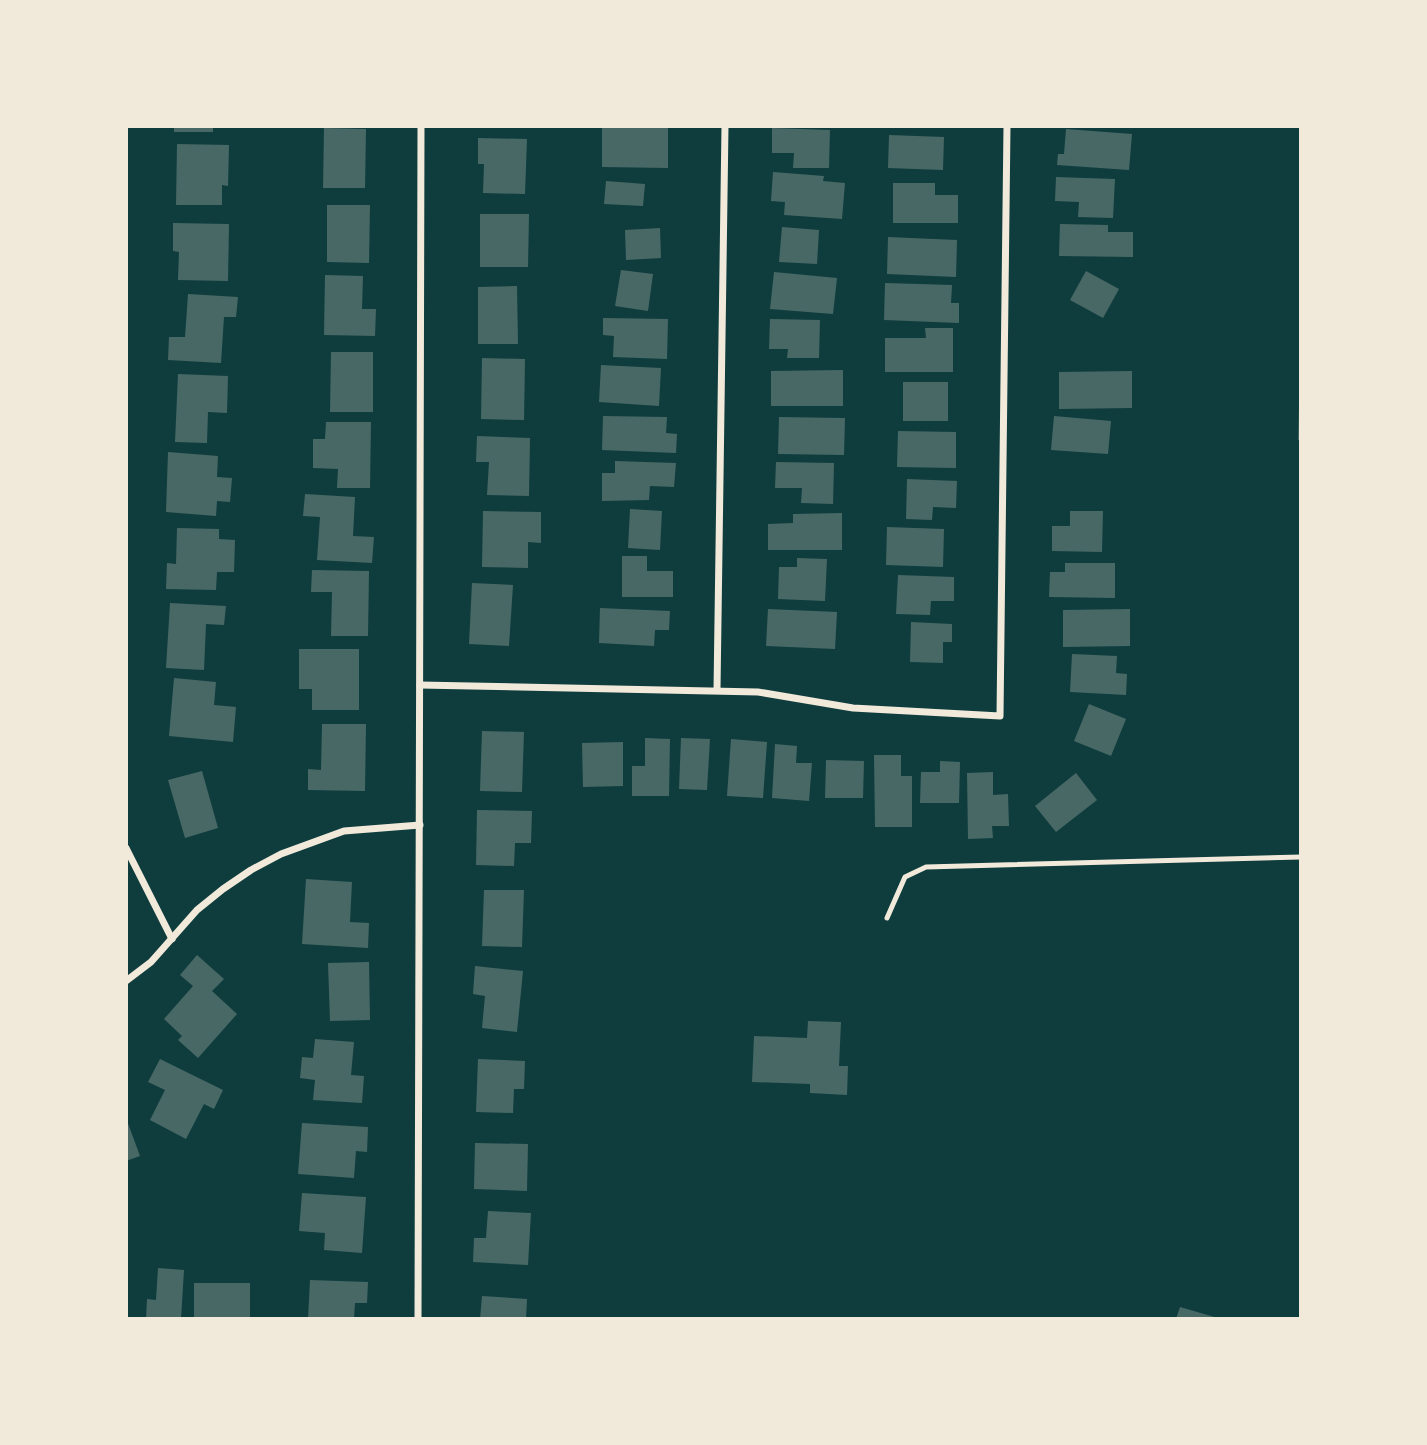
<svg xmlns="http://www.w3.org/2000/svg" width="1427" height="1445" viewBox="0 0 1427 1445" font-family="Poppins,sans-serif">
<rect width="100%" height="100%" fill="#0f3d3e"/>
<g fill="#486865">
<rect x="174" y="126" width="39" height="6"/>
<path d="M324,128L366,129L365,188H323Z"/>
<path d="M602,128H668V168L602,167Z"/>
<path d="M772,128L830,130L829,168H793L794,153H772Z"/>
<path d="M1066,129L1132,134L1129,170L1057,165L1058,154H1064Z"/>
<path d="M889,135L944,137L943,170L888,168Z"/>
<path d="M478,138L527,139L525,194L483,193L484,164H478Z"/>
<path d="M177,144L229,145L228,186L222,185V205H176Z"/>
<path d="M773,172L824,176L823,181L845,183L842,219L784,215L785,202L771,201Z"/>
<path d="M1056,177L1115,179L1113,218L1078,217L1079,202L1055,201Z"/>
<path d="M606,181L645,184L643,206L604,204Z"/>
<path d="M893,183H935V195H958V223H893Z"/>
<path d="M327,205H370L369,263L327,262Z"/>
<path d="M480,214H529L528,267H480Z"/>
<path d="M173,223L229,224L228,281L178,280L179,252L173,251Z"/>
<path d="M1060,224L1108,225V232H1133V257L1059,256Z"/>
<path d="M782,227L819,230L817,264L779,262Z"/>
<path d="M660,228L661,258L626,260L625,230Z"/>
<path d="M888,237L957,240L956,277L887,274Z"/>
<path d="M621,270L653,274L648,311L615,306Z"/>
<path d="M1086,271L1119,289L1103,318L1070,300Z"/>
<path d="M774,272L837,278L833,314L770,309Z"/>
<path d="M325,275L363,276L362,309H376L375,336L324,335Z"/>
<path d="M885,283L952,285L951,303H959V323L884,320Z"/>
<path d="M517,286L518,344H478V287Z"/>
<path d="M188,294L238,297L236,317H224L221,363L168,360L169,337H185Z"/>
<path d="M603,318L668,319L667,359L613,357L614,336L603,335Z"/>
<path d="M770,319L820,320L819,358H787L788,349H769Z"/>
<path d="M925,328H953V372H885V338H926Z"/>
<path d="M331,352H373V412H330Z"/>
<path d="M482,358L525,359L524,420L481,419Z"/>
<path d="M601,365L661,368L659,406L599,402Z"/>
<path d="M843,370V406H771V371Z"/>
<path d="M1132,371V408L1059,409V372Z"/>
<path d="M178,374L228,376L227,413L208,412L207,443L175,442Z"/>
<rect x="903" y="382" width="45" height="39"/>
<path d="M1299,405H1301V440H1298Z"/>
<path d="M603,416L667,417L666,433L677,434L676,453L602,450Z"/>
<path d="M1054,416L1111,421L1108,454L1051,450Z"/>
<path d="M779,417L845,418L844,455L778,454Z"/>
<path d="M326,422H371L370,488H337L338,469L313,468V439H325Z"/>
<path d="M898,431L956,432V468L897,467Z"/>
<path d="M477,436L530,438L529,496L487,495L489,462H476Z"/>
<path d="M168,452L218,456L217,477L232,478L230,502L217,501L216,516L166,512Z"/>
<path d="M615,461L676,463L674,487L650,486L649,500L602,501V473H615Z"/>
<path d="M776,462L834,463L833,504L801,503L802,488H775Z"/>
<path d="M907,479L957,481L956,508L933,507L932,520L906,519Z"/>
<path d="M305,494L355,497L353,536L374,537L372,563L317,560L320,517L303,516Z"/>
<path d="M630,509L662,511L660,550L628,548Z"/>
<path d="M483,511L541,512V543L528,542V568L482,567Z"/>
<path d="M1070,511H1103L1102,552L1052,551V526H1070Z"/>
<path d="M842,513V550H768V524L793,523V514Z"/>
<path d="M887,527L944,529L943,567L886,565Z"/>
<path d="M177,528L219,529V539L235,540L234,572H217L216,590L166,589L167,563L176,564Z"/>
<path d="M622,556H647V571H673V597H622Z"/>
<path d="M797,558L827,559L825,601L778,599L779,567H797Z"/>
<path d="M1065,563H1115V598L1049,597L1050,572H1065Z"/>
<path d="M312,570L369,571L368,636H331L332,592H311Z"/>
<path d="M898,575L954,577V601H931L930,615L896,614Z"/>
<path d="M472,583L513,585L509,646L469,644Z"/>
<path d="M170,603L226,606L224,625L206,624L204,670L166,668Z"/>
<path d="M600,608L670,611L669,630H655L654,646L599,643Z"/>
<path d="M768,609L837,612L835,649L766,646Z"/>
<path d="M1130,609V646L1063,647V610Z"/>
<path d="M911,622L952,624V642H943V663L910,662Z"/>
<path d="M299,649H359V710H312V689H299Z"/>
<path d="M1072,654L1117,656L1116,673L1127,674L1126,695L1070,692Z"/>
<path d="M174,678L216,682L214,705L236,707L233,742L169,736Z"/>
<path d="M1089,704L1126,719L1111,756L1074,741Z"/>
<path d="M322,724H366L365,791L308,790V769L321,770Z"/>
<path d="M482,731L524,732L522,792L480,791Z"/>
<path d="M645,738L670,739L669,796H632V766H645Z"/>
<path d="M681,738L710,739L707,790L679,789Z"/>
<path d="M731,739L767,742L763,798L727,796Z"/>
<path d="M623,742V786L583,787L582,743Z"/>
<path d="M775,744L797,746L796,763H812L809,801L772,798Z"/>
<path d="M874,755H901V776H912V827H875Z"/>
<path d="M826,760L864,761L863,798H825Z"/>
<path d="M940,761L960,762L959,803H920L921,772H940Z"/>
<path d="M202,771L218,828L185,838L168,780Z"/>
<path d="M993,772V795L1008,794L1009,826H992L993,838L968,839L967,773Z"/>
<path d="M1076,773L1097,800L1056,832L1035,806Z"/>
<path d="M477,810L532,811L531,843H515L514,866L476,865Z"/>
<path d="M306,879L352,882L350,922L369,923L368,948L302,944Z"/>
<path d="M484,890H524L522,947L482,946Z"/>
<path d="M197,955L224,979L212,991L237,1014L198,1058L178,1040L182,1036L164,1019L193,986L180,975Z"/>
<path d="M369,962L370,1020L330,1021L328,963Z"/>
<path d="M475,966L523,971L517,1032L482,1028L485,996L473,994Z"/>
<path d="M808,1021L841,1022L839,1066H848L847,1095L810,1093V1084L752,1082L754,1036L807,1038Z"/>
<path d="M315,1039L354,1042L351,1075L364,1076L362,1103L313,1100L315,1080L300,1078L302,1057L313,1058Z"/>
<path d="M160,1059L223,1090L214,1109L204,1104L186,1139L150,1120L165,1090L148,1082Z"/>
<path d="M478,1059L525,1061L524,1089H514L513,1113L476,1112Z"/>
<path d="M126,1118L140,1156L126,1161Z"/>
<path d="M302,1123L368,1127L367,1152L356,1151L354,1178L298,1174Z"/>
<path d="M475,1143L528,1144L527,1191L474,1189Z"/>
<path d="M302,1193L366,1197L362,1253L324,1250L325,1233L299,1231Z"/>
<path d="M488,1211L531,1213L528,1265L473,1262L474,1238H486Z"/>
<path d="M158,1268L184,1270L181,1319H146L147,1299L156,1300Z"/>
<path d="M310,1280L368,1282L367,1303H355L354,1319H308Z"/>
<rect x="194" y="1283" width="56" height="36"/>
<path d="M482,1296L527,1299L526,1319H480Z"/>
<path d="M1180,1307L1218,1318L1217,1319H1176Z"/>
</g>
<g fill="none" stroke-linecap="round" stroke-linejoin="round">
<path stroke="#f1e9da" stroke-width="5" d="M887,918L905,877L926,867L1301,857"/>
<g stroke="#f1e9da" stroke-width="7">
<path d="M420,685L758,692L853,708L1000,716L1007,126"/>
<path d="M717,690L725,126"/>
<path d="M126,848L172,939"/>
<path d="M126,981L151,962L197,910L223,889L251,870L281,854L344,831L420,825"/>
<path d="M418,1319L421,126"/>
</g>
</g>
<rect width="1427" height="1445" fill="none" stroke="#f1e9da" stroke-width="256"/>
</svg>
